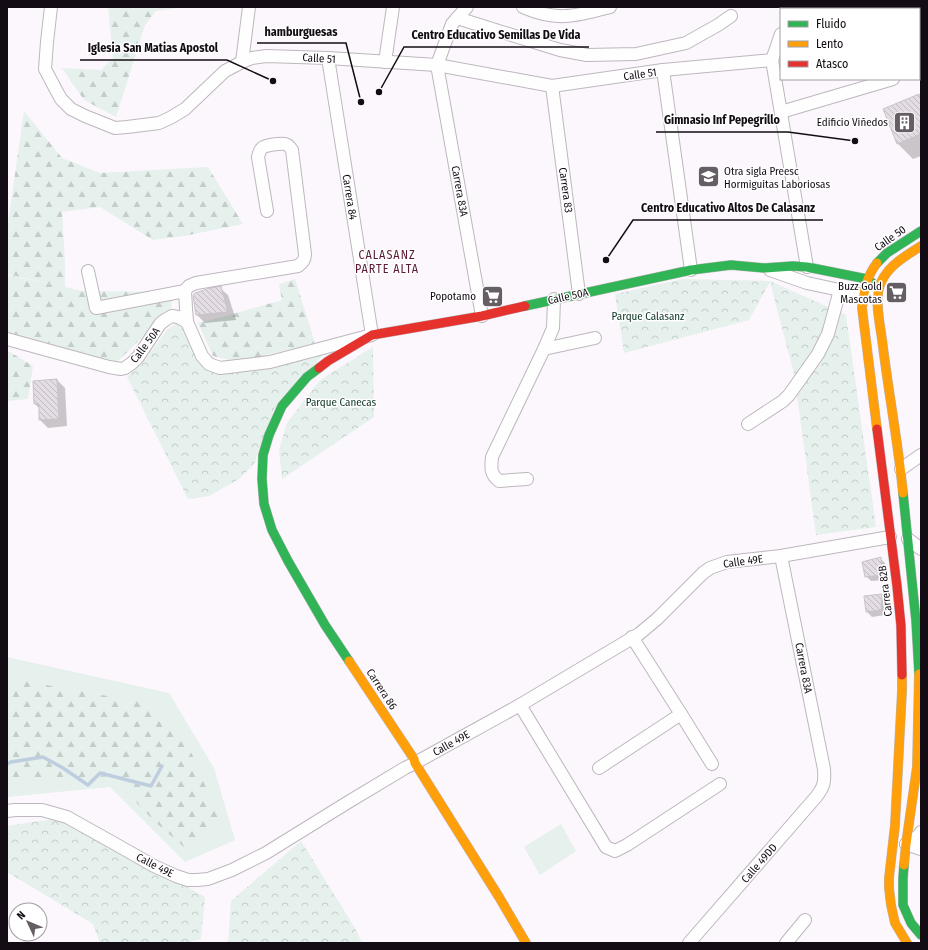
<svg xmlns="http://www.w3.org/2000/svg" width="928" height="950" viewBox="0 0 928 950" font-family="'Fira Sans Condensed',sans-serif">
<defs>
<pattern id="forest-firs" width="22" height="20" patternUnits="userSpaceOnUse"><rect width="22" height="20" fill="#e6f0ec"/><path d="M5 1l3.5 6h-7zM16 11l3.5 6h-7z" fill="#c4cdca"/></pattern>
<pattern id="park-crowns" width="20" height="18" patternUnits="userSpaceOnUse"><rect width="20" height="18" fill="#e6f0ec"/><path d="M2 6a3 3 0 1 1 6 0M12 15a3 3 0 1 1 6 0" fill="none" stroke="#c4cdca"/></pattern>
<pattern id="building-back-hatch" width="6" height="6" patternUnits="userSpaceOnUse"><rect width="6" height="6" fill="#e3dce3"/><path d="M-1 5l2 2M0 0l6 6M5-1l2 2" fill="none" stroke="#c2bcc2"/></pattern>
</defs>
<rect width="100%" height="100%" fill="#fcf7fc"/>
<g fill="#e6f0ec">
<path d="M7,657L169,693L214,768L235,840L185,862L110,787L7,797Z"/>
<path d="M561,824L576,851L540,875L524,847Z"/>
</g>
<g fill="url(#forest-firs)">
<path d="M108,7H185L156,11L145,25L116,117L84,100L62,68L101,70L113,58Z"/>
<path d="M24,111L62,158L100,173L208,167L243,224L184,236L153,240L100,207L62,212L65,263V287L82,291L173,292L171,309L117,362L7,332V275L59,286L7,274V230Z"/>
<path d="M295,279L315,343L238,362L213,356L198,323L222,317L282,300L279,284Z"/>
<path d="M7,351L10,352L33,366L28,399L7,401Z"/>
<path d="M7,678L152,704L192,754L221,824L190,852L155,822L111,776L43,782L7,778Z"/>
</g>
<g fill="url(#park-crowns)">
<path d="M683,279L770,281L846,315L876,527L816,535L794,374L770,282L749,320L624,353L615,294Z"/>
<path d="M177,323L187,333L210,371H250L324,354L274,409L254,464L239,479L209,496L188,499L127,377L143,362L168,329Z"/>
<path d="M373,347L374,417L282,479L279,450L287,423L320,380Z"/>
<path d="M66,817L205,897L201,939L185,943H100L93,924L7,872V826Z"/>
<path d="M301,841L355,928L362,943H228L231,901Z"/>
</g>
<g fill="#0003">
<path d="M919,95L921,97V156L913,159L898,144Z"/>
<path d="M220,288L228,295L236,320L205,323L197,315Z"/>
<path d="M57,380L65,388L67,426L48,428L40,420V409L35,404Z"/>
<path d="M880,558L885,563L886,580L871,581L866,576Z"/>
<path d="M881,596L886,600L885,615L872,617L867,612Z"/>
</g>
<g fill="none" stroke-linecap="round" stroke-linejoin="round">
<path stroke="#becedf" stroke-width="3.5" d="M7,764L11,762L43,757L63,768L88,785L100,773L151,786L162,766"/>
</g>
<g fill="url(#building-back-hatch)" stroke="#c9c3ca">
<path d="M919,94L921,99V134L897,144L883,109Z"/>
<path d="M221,286L228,312L196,315L193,296L195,293L210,288Z"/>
<path d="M57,379L59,419L39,420V404H34L33,381Z"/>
<path d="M881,557L882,575L865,577L862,562Z"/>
<path d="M882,594L881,610L866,612L864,596Z"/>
</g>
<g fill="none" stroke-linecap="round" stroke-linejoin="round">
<defs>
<g id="street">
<path d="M51,7L47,42L45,69L55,88L61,99L71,109L85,116L115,128L127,127L159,123L170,118L185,109L225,71L242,62L252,58L266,56L328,58L437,65L552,86L663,70L772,60"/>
<path d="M467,7L452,24L437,65L482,316"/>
<path d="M523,7C557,22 576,16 610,7"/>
<path d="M789,9L790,7"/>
<path d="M457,18L560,50L587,55L636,54L686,43L718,25L731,16"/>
<path d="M781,34L772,60L807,267"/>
<path d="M242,62L249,7"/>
<path d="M385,62L393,7"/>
<path d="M663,70L691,270"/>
<path d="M919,71H921"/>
<path d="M552,86L579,294"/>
<path d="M781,112L893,79"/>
<path d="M770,270L807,283L863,295L871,291"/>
<path d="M88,271L96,308L185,291"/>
<path d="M187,322L186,308L185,291L189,286L196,283L298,266C303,262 305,260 305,254L292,150C290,147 289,145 285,144C281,143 265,145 262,148C259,151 259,154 258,157L267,211"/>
<path d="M7,339L109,367L121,369L125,368L132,363L138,357L160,324L165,320L172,316L178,317L187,322L202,356L209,364L220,368L270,362L372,335L328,58"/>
<path d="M544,349L595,338"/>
<path d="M748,424L783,401L789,395L818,354L828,334L840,290"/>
<path d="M901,469L921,455"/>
<path d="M527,479L499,481C490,474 491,468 492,457L544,349L553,328L554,299"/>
<path d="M908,539L921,549"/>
<path d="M520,705L606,847L615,851L627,845L720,784"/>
<path d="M681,714L712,764"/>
<path d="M599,768L681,714L632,637"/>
<path d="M7,811L15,810H42L67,817L117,845L154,866L176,876L188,880H197L208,879L232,870L266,853L350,801L405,768L415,763L520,705L639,634L657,619L703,573L710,568L727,562L781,556L890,537"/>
<path d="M906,844L918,836L921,832"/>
<path d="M906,844L921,849"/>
<path d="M689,943L816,797C824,787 825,782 824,769L781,556"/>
<path d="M786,943L805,920"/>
</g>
<g id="fast">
<path d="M877,263L887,253L921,231"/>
<path d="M525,306L691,270L731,265L765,268L793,266L807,267L867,279L879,288"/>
<path d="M319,368L307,377L282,406L269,435L263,455L262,479L264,504L272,530L288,561L325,625L349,661"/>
<path d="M903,493L916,621L919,674"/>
<path d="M904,865L903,878V905L911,923L921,935"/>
</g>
<g id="slow">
<path d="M877,263C866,277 864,291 862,308L877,429"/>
<path d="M903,493C898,441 888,390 882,339C880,325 875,302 879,288C885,267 904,257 921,246"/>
<path d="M349,661L414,759L415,763L499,897L526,943"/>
<path d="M902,675V691L895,825L889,878V888L891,905L895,923L907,943"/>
<path d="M904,865L906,844L917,767L919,674"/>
</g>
<g id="jam">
<path d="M319,368L328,361L372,335L482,316L525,306"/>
<path d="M877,429L897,586L901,626L902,675"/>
</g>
</defs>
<use href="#street" stroke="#bdb7be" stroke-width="14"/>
<use href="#fast" stroke="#bdb7be" stroke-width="10"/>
<use href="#slow" stroke="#bdb7be" stroke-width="10"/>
<use href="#jam" stroke="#bdb7be" stroke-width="10"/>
<use href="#street" stroke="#fffeff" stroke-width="12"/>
<use href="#fast" stroke="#30b455" stroke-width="9"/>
<use href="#slow" stroke="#ff9f0a" stroke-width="9"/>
<use href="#jam" stroke="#e5322d" stroke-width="9"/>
</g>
<defs>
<symbol id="building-square" viewBox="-11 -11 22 22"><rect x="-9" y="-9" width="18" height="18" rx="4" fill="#655e65" stroke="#fff"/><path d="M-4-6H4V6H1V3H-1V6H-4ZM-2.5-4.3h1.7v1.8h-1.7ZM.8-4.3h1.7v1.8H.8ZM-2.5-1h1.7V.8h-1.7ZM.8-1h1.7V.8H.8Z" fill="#fff"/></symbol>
<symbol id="school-square" viewBox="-11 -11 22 22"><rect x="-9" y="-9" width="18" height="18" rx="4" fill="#655e65" stroke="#fff"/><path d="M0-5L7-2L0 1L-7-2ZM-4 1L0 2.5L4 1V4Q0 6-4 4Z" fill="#fff"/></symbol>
<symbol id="supermarket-square" viewBox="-11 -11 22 22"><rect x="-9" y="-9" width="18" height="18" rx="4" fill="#655e65" stroke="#fff"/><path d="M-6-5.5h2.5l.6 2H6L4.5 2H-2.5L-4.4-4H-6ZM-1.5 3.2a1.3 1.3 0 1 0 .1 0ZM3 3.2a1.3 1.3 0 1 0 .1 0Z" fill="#fff"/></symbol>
</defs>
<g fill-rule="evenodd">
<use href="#building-square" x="892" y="110" width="25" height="25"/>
<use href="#school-square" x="696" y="164" width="25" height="25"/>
<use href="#supermarket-square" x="884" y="280" width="25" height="25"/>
<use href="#supermarket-square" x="480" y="284" width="25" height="25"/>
</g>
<g text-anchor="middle" stroke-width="3" stroke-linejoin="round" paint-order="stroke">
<g font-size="11" fill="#130c14" stroke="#fff">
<text transform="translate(319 58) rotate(3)" y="4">Calle 51</text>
<text transform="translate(640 74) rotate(-8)" y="4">Calle 51</text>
<text transform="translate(566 190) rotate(82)" y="4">Carrera 83</text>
<text transform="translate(460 191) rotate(80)" y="4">Carrera 83A</text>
<text transform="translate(350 197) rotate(81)" y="4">Carrera 84</text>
<text transform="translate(890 238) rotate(-35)" y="4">Calle 50</text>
<text transform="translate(568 296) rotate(-12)" y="4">Calle 50A</text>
<text transform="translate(145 345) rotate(-53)" y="4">Calle 50A</text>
<text transform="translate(743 561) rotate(-8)" y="4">Calle 49E</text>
<text transform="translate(885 591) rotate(-97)" y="4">Carrera 82B</text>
<text transform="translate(804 668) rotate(79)" y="4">Carrera 83A</text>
<text transform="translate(382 689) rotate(57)" y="4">Carrera 86</text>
<text transform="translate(451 743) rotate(-29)" y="4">Calle 49E</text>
<text transform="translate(759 863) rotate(-49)" y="4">Calle 49DD</text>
<text transform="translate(155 865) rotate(27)" y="4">Calle 49E</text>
</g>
<g font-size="11" fill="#130c14" stroke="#fff" text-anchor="end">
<text x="888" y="126">Edificio Viñedos</text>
<text x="724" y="175" text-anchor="start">Otra sigla Preesc<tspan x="724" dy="13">Hormiguitas Laboriosas</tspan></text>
<text x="882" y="290">Buzz Gold<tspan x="882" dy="13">Mascotas</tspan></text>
<text x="476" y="300">Popotamo</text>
</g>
<g font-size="11" fill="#0b3422" stroke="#fff">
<text x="648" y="320">Parque Calasanz</text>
<text x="341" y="406">Parque Canecas</text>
</g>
<g font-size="12" letter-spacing="1" fill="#5b1932" stroke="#fff">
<text x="387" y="259">CALASANZ<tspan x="387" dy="14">PARTE ALTA</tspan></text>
</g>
</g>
<path fill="none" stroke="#130c14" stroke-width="1.5" d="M361 102L346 43H257M379 92L404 47H589M273 81L227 60H80M855 141L788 132H656M606 260L633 220H823"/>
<g fill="#130c14" stroke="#fff" stroke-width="1.5">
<circle cx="361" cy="102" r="4"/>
<circle cx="379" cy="92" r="4"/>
<circle cx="273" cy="81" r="4"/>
<circle cx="855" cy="141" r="4"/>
<circle cx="606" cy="260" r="4"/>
</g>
<g font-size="12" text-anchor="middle" font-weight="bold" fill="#130c14" stroke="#fff" stroke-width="3" stroke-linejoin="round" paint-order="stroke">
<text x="301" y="36">hamburguesas</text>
<text x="496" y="39">Centro Educativo Semillas De Vida</text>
<text x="153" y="52">Iglesia San Matias Apostol</text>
<text x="722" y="124">Gimnasio Inf Pepegrillo</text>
<text x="728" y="212">Centro Educativo Altos De Calasanz</text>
</g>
<rect width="928" height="950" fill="none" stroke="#130c14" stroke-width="16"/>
<rect x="780" y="8" width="140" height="72" fill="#ffffff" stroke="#a19ea1"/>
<rect x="788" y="21" width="20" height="6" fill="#30b455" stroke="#a19ea1"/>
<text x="816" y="28" font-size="12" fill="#130c14">Fluido</text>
<rect x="788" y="41" width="20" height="6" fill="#ff9f0a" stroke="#a19ea1"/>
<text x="816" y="48" font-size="12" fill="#130c14">Lento</text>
<rect x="788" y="61" width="20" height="6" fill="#e5322d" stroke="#a19ea1"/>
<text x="816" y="68" font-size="12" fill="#130c14">Atasco</text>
<g transform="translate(28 922) rotate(314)"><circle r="19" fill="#ffffff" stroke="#a19ea1"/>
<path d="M0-3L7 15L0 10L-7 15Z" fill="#655e65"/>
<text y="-6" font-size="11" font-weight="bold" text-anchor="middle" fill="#130c14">N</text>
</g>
</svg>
